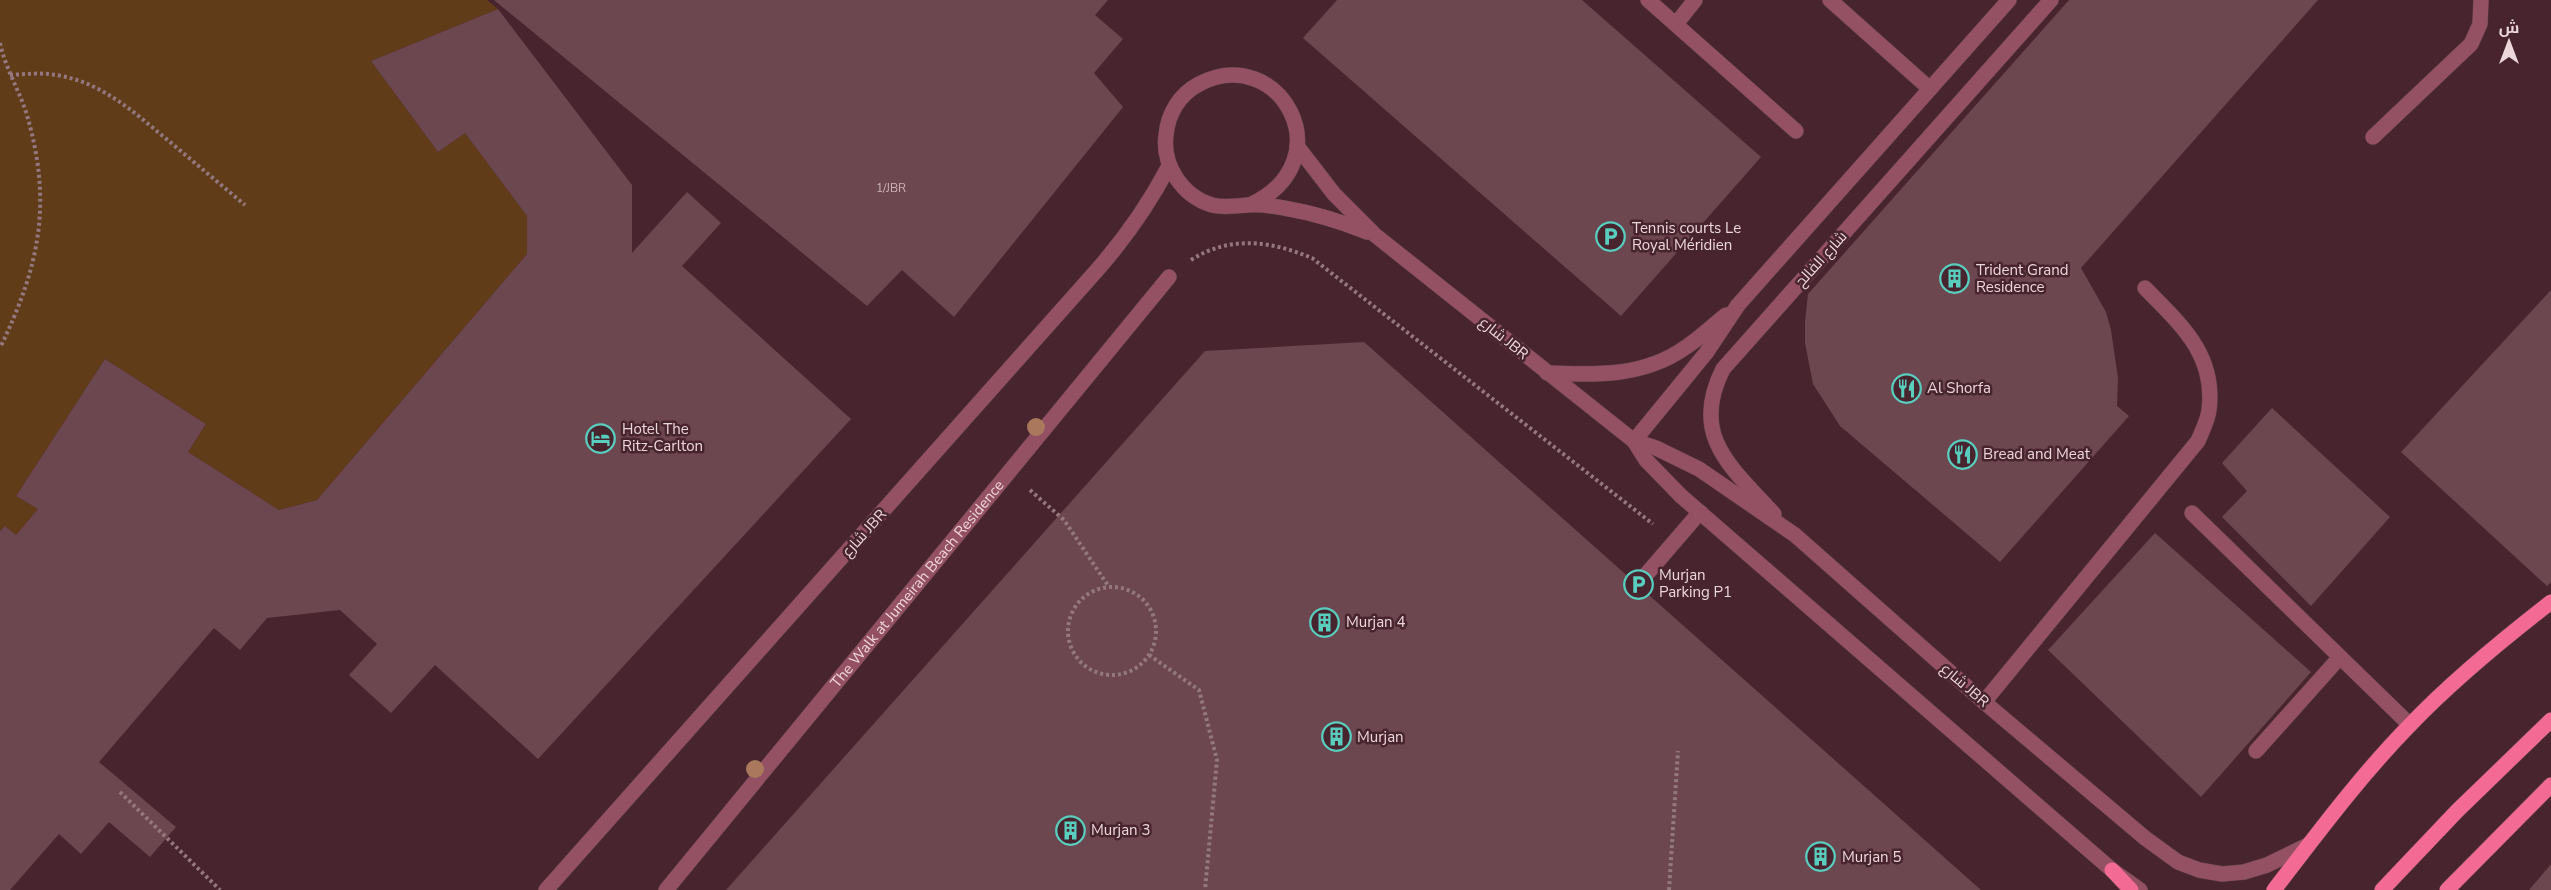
<svg xmlns="http://www.w3.org/2000/svg" width="2551" height="890" viewBox="0 0 2551 890" font-family="'Nunito Sans',Cairo,sans-serif">
<rect width="100%" height="100%" fill="#47242e"/>
<path fill="#603c18" d="M0,0H487L498,9L371,61L438,152L465,133L527,216V254L317,500L279,510L188,452L206,424L105,359L16,496L38,509L16,535L5,526L0,531Z"/>
<g fill="#6d4750">
<path d="M494,0H1108L1095,15L1123,39L1094,73L1123,107L954,317L902,270L867,306Z"/>
<path d="M1337,0H1582L1761,157L1621,316L1303,38Z"/>
<path d="M2069,0H2318L2081,268L2106,312L2111,330L2118,378L2117,406L2129,416L2000,562L1840,426L1813,384L1805,343V322L1808,294Z"/>
<path d="M498,9L632,185V253L687,192L721,223L682,266L851,419L538,759L435,665L391,713L349,675L377,644L340,610L267,618L240,650L214,628L99,762L176,827L150,857L109,822L81,854L59,834L10,890H0V531L5,526L16,535L38,509L16,496L105,359L206,424L188,452L279,510L317,500L527,254V216L465,133L438,152L371,61Z"/>
<path d="M2551,290V582L2547,586L2401,452Z"/>
<path d="M1364,342L1981,890H726L1205,351Z"/>
<path d="M2272,408L2390,517L2311,606L2222,517L2247,491L2222,463Z"/>
<path d="M2155,533L2311,672L2201,797L2048,650Z"/>
<path d="M2551,864V890H2529Z"/>
</g>
<g fill="none" stroke-linecap="round" stroke-linejoin="round">
<defs>
<g id="service">
<path d="M1648,0L1796,131"/>
<path d="M1830,0L1930,89"/>
<path d="M1676,24L1695,0"/>
<path d="M2373,137L2471,44L2480,24L2481,0"/>
<path d="M2192,513L2410,725"/>
<path d="M1638,584L1700,512"/>
<path d="M1984,702L2198,441C2202,431 2208,420 2209,410C2216,354 2180,324 2145,288"/>
<path d="M2256,751L2340,657"/>
</g>
<g id="pedestrian">
<path id="s1" d="M666,890L1169,277"/>
</g>
<g id="minor">
<path d="M1297,146L1334,194L1375,235L1634,441L1646,460L1681,496L2112,870L2140,890"/>
<path d="M1250,205C1346,160 1279,42 1199,84C1180,94 1168,113 1166,135C1162,165 1182,196 1212,205C1224,208 1235,206 1248,205C1259,204 1273,206 1284,208C1313,213 1340,221 1367,232"/>
<path d="M1547,373C1597,375 1644,377 1686,347C1700,338 1713,325 1726,315"/>
<path d="M1634,441L1656,448L1699,469L1795,535L1984,702L2145,838L2178,862L2199,870L2222,874L2244,872L2267,865L2308,845"/>
<path d="M1634,441L1706,353L1738,305L2009,0"/>
<path d="M1774,514C1732,468 1689,436 1723,369L2051,0"/>
<path d="M546,890L1098,269C1126,237 1149,204 1169,166"/>
</g>
<g id="primary">
<path d="M2112,870L2131,890"/>
<path d="M2274,890C2317,834 2360,776 2410,725C2453,680 2502,640 2551,602"/>
<path d="M2382,890L2457,811L2551,720"/>
<path d="M2447,890L2551,785"/>
</g>
</defs>
<use href="#service" stroke="#62414a" stroke-width="16"/>
<use href="#pedestrian" stroke="#62414a" stroke-width="16"/>
<use href="#minor" stroke="#62414a" stroke-width="16"/>
<use href="#primary" stroke="#62414a" stroke-width="16"/>
<g stroke="#95787f" stroke-width="4" stroke-dasharray="3 3" stroke-linecap="butt">
<path d="M0,43C5,67 18,88 26,112C53,202 40,265 0,348"/>
<path d="M10,75C27,74 44,72 61,76C105,84 137,115 170,142C195,163 220,184 245,205"/>
<path d="M1191,260C1230,235 1271,241 1312,258L1653,524"/>
<path d="M1030,490L1064,520L1109,587"/>
<circle cx="1112" cy="631" r="44"/>
<path d="M1149,655L1199,690L1217,760L1205,890"/>
<path d="M120,792L220,890"/>
<path d="M1669,890L1678,751"/>
</g>
<use href="#service" stroke="#945163" stroke-width="15"/>
<use href="#pedestrian" stroke="#945163" stroke-width="15"/>
<use href="#minor" stroke="#945163" stroke-width="15"/>
<use href="#primary" stroke="#f36b95" stroke-width="15"/>
</g>
<g fill="#aa785d">
<circle cx="1036" cy="427" r="9"/>
<circle cx="755" cy="769" r="9"/>
</g>
<defs>
<symbol id="parking-ring" viewBox="-11 -11 22 22"><circle r="9.5" fill="#47242e" stroke="#59cebe" stroke-width="1.5"/><path d="M-3.5-5.5H1a3.5 3.5 0 0 1 0 7H-1V5.5H-3.5ZM-1-3.4V-.6H.8a1.4 1.4 0 0 0 0-2.8Z" fill="#59cebe"/></symbol>
<symbol id="building-ring" viewBox="-11 -11 22 22"><circle r="9.5" fill="#47242e" stroke="#59cebe" stroke-width="1.5"/><path d="M-4-6H4V6H1V3H-1V6H-4ZM-2.5-4.3h1.7v1.8h-1.7ZM.8-4.3h1.7v1.8H.8ZM-2.5-1h1.7V.8h-1.7ZM.8-1h1.7V.8H.8Z" fill="#59cebe"/></symbol>
<symbol id="restaurant-ring" viewBox="-11 -11 22 22"><circle r="9.5" fill="#47242e" stroke="#59cebe" stroke-width="1.5"/><path d="M-5-6h1v4h1v-4h1v4h1v-4h1v5L-1.5 .5V6h-2V.5L-5-1ZM5-6V6H3V1.5H1.5Q1.5-4 5-6Z" fill="#59cebe"/></symbol>
<symbol id="hotel-ring" viewBox="-11 -11 22 22"><circle r="9.5" fill="#47242e" stroke="#59cebe" stroke-width="1.5"/><path d="M-6-4.5h1.5V1H6V5H4.5V3h-9V5H-6ZM-4 0a1.8 1.8 0 1 1 3.6 0ZM.5 0V-2.5h3Q6-2.5 6 0Z" fill="#59cebe"/></symbol>
</defs>
<g fill-rule="evenodd">
<use href="#parking-ring" x="1594" y="220" width="33" height="33"/>
<use href="#building-ring" x="1938" y="262" width="33" height="33"/>
<use href="#restaurant-ring" x="1890" y="372" width="33" height="33"/>
<use href="#hotel-ring" x="584" y="422" width="33" height="33"/>
<use href="#restaurant-ring" x="1946" y="438" width="33" height="33"/>
<use href="#parking-ring" x="1622" y="568" width="33" height="33"/>
<use href="#building-ring" x="1308" y="606" width="33" height="33"/>
<use href="#building-ring" x="1320" y="720" width="33" height="33"/>
<use href="#building-ring" x="1054" y="814" width="33" height="33"/>
<use href="#building-ring" x="1804" y="840" width="33" height="33"/>
</g>
<g text-anchor="middle" stroke-width="5" stroke-linejoin="round" paint-order="stroke">
<g font-size="12" fill="#ceb3b8">
<text x="891" y="192">1/JBR</text>
</g>
<g font-size="15" fill="#eed7db" stroke="#47242e" text-anchor="start">
<text x="1632" y="233">Tennis courts Le<tspan x="1632" dy="17">Royal Méridien</tspan></text>
<text x="1976" y="275">Trident Grand<tspan x="1976" dy="17">Residence</tspan></text>
<text x="1927" y="393">Al Shorfa</text>
<text x="622" y="434">Hotel The<tspan x="622" dy="17">Ritz-Carlton</tspan></text>
<text x="1983" y="459">Bread and Meat</text>
<text x="1659" y="580">Murjan<tspan x="1659" dy="17">Parking P1</tspan></text>
<text x="1346" y="627">Murjan 4</text>
<text x="1357" y="742">Murjan</text>
<text x="1091" y="835">Murjan 3</text>
<text x="1842" y="862">Murjan 5</text>
</g>
<g font-size="15" fill="#eed7db" stroke="#47242e">
<text transform="translate(1821 259) rotate(-48)" y="5">شارع الفالح</text>
<text transform="translate(1504 338) rotate(39)" y="5">شارع JBR</text>
<text transform="translate(864 533) rotate(-48)" y="5">شارع JBR</text>
<text dy="5" stroke="none"><textPath href="#s1" startOffset="396">The Walk at Jumeirah Beach Residence</textPath></text>
<text transform="translate(1965 685) rotate(41)" y="5">شارع JBR</text>
</g>
</g>
<g transform="translate(2509 42)" stroke="#47242e" stroke-width="4.5" paint-order="stroke">
<path d="M0-4.5L10 22L0 15L-10 22Z" fill="#eed7db"/>
<text y="-9" font-size="16" font-weight="bold" text-anchor="middle" fill="#eed7db">ش</text>
</g>
</svg>
